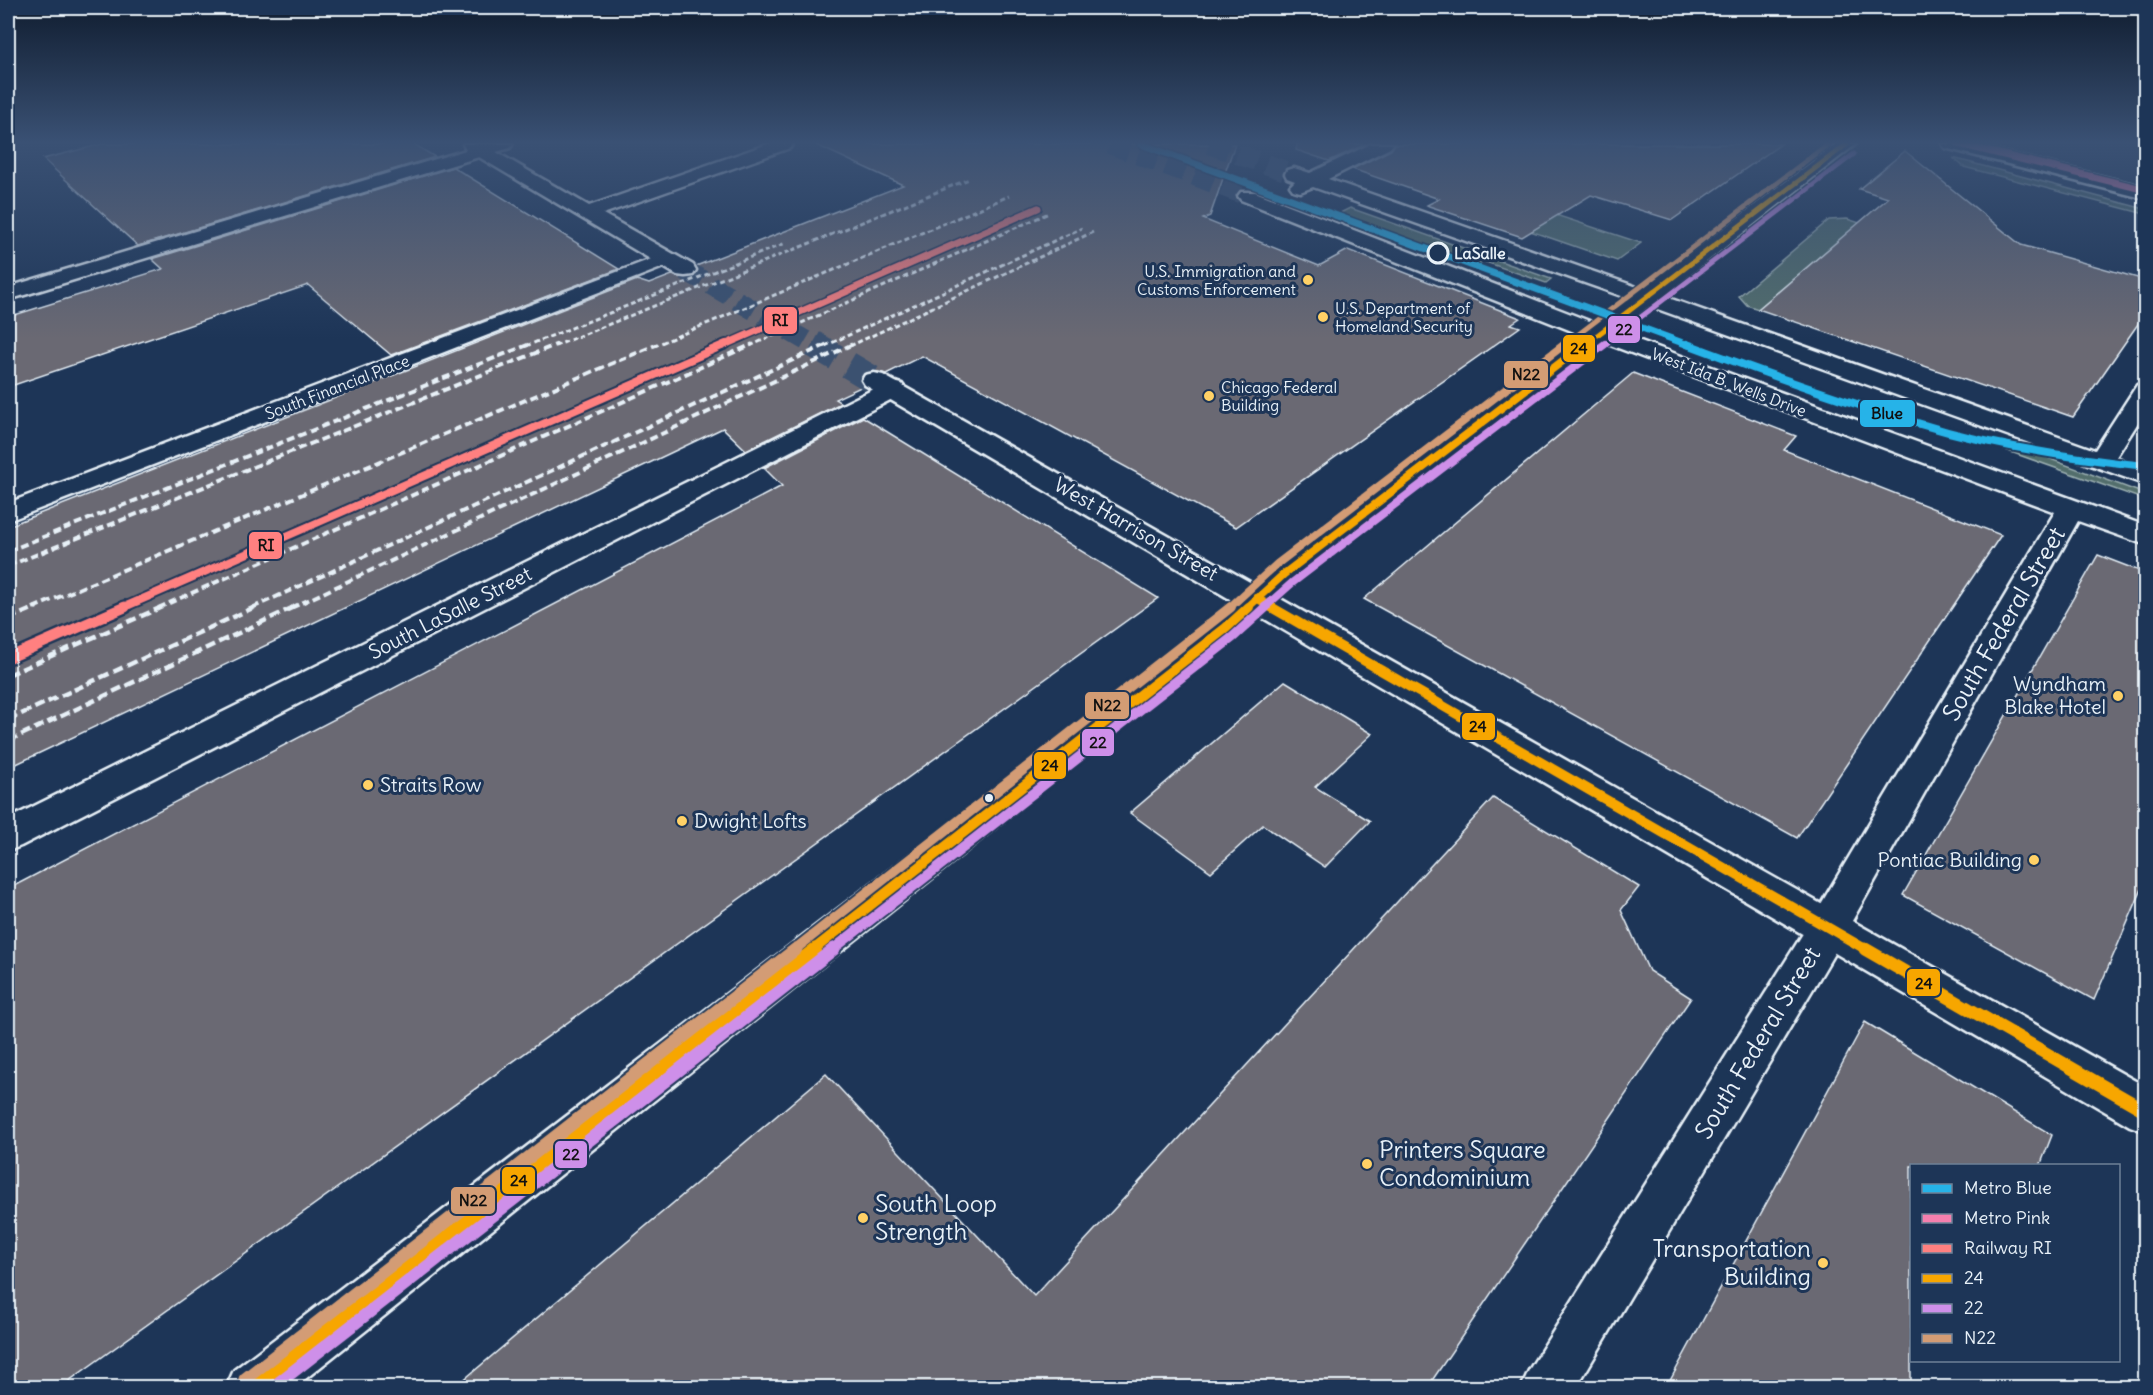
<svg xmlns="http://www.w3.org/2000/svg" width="2153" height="1395" viewBox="0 0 2153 1395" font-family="Delius,sans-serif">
<rect width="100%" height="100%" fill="#1d3557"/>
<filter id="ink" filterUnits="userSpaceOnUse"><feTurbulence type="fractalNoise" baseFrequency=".0167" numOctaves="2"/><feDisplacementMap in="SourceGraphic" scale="12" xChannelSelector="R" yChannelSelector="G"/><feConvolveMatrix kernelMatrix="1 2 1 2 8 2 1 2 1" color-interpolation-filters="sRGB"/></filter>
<g filter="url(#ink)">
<g fill="#526e6c" stroke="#9db0b2" stroke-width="1.5">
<path d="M1953,158L2145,209V214L1964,167Z"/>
<path d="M1516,202L1641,243L1617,261L1490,217Z"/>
<path d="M1350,208L1551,279L1546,283L1483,261L1476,266L1338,214Z"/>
<path d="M1847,219L1860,223L1758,309L1747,305L1739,296L1829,220Z"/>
<path d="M1980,436L2023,449L2145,494V500L1977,440Z"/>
</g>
<g fill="#6a6973" stroke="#e8f1f8" stroke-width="1.5">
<path d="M102,144H414L435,157L138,246L43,159Z"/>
<path d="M814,144H1235L1210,216L1203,219L1319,266L1348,250L1520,318L1511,324L1520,327L1236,527L922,356L886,374L874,371L865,373L860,379L863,386L835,399L841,403L746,450L723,428L8,768V526L637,280L649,284L672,275L685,278L693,277L698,271L696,266L903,185Z"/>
<path d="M1297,144H1366L1329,161L1296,150Z"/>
<path d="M1395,144H1781L1672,220L1591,195L1522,237L1429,206L1427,205L1439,199L1352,169L1391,150Z"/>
<path d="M1905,151L2021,245L2145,280V314L2073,417L1758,309L1888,198L1859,189Z"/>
<path d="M453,167L619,269L391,355L308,285L8,387V317L163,269L152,259Z"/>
<path d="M1633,373L1796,436L1784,450L2001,535L1797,838L1364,599Z"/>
<path d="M863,417L1158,598L59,1388H8V889L782,486L764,468Z"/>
<path d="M2098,555L2145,573V882L2094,1000L1903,895Z"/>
<path d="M1285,681L1372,734L1315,787L1370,821L1325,867L1263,825L1211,872L1130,813Z"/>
<path d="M1493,798L1639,887L1621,910L1649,971L1691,998L1427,1388H454L826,1074L1034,1296Z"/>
<path d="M1865,1022L2052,1135L2040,1166H1911V1388H1666Z"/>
</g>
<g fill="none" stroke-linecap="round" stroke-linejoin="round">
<g stroke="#3b516f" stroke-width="20" stroke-dasharray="20 10" stroke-linecap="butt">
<path d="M1110,144L1248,196"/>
<path d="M1209,144L1294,174"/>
<path d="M685,270L815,346"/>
</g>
<path stroke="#3b516f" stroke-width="27" stroke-dasharray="27 14" stroke-linecap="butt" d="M813,344L874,380"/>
<defs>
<g id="street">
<path d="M667,253L674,255L678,259L674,263L8,521V503Z"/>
<path d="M893,382L902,384L905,389L902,394L21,846L8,851V819L884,384Z"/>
<path d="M1828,911L1842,916L1848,928L1842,940L1576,1388H1521L1529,1370L1814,916Z"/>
</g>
<g id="secondary">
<path d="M463,144H513L510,148L496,152L589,206L768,144H793L790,148L603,214L693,265L696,270L693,275L685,276L677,275L479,157L8,300V287L466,150Z"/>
<path d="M1371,144H1393L1390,148L1328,179L1643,289L1836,144H1856L1663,296L2095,450L2137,385L2146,383V410L2116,457L2146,468V485L1649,306L1616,332L2146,526V545L2078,521L1852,921L2146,1087V1132L2130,1126L1258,615L1237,635L294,1388H226L234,1370L1215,621L1235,602L865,385L862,380L865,375L874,373L883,375L1255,585L1274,567L1582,335L1241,200L1238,196L1241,192H1255L1597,324L1630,299L1313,187L1300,192L1293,190L1290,186L1295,181L1287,178L1285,174L1287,170L1294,168L1310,173ZM1602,342L2055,512L1821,904L1277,597L1294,581Z"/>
<path d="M1942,144H1971L2146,187V199L1945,148Z"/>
</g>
</defs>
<use href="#street" stroke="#e8f1f8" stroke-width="5"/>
<use href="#secondary" stroke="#e8f1f8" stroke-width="5"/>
<use href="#street" fill="#1d3557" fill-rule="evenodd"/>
<use href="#secondary" fill="#1d3557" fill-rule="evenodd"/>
<g stroke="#e8f1f8" stroke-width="3" stroke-dasharray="5 3" stroke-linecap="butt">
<path d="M526,346L786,243"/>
<path d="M555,346L969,179"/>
<path d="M654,346L1009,196"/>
<path d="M750,346L1049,213"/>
<path d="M825,346L1082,228"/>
<path d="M850,346L1093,232"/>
</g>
<g stroke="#e8f1f8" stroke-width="4" stroke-dasharray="8 4" stroke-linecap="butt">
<path d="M8,551L530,344"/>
<path d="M8,566L558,344"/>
<path d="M33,608L658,344"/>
<path d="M158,608L753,344"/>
<path d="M252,608L828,344"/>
<path d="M291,608L853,344"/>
</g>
<g stroke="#e8f1f8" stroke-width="4.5" stroke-dasharray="10 4.5" stroke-linecap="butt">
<path d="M8,619L37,607"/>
<path d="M8,675L162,607"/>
<path d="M8,720L255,607"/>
<path d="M8,741L294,607"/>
</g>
<defs>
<path id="bus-1-far3" d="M1583,346L1847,144"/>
<g id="bus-1-far2">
<path d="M1256,598L1274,608"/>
<path d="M1247,608L1284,574L1585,344"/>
</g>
<g id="bus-1-far1">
<path d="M1271,607L1867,950"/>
<path d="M813,950L1226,628L1249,607"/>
</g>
<g id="bus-1">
<path d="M1865,949L2146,1111"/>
<path d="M253,1388L815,949"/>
</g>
<path id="bus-2-far3" d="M1603,346L1854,154"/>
<path id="bus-2-far2" d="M1264,608L1292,583L1605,344"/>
<path id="bus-2-far1" d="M832,950L1233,637L1266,607"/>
<path id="bus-2" d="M272,1388L834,949"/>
<path id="bus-3-far3" d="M1563,346L1828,144"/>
<path id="bus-3-far2" d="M1229,608L1277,564L1565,344"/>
<path id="bus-3-far1" d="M794,950L1231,607"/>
<path id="bus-3" d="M245,1379L796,949"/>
</defs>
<use href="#bus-1-far3" stroke="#1d3557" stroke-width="8"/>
<use href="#bus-1-far2" stroke="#1d3557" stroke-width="11"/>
<use href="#bus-1-far1" stroke="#1d3557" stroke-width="14"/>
<use href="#bus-1" stroke="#1d3557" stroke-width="17"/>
<use href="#bus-2-far3" stroke="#1d3557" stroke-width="8"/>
<use href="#bus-2-far2" stroke="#1d3557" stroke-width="11"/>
<use href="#bus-2-far1" stroke="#1d3557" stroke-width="14"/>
<use href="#bus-2" stroke="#1d3557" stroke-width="17"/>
<use href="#bus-3-far3" stroke="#1d3557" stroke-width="8"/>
<use href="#bus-3-far2" stroke="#1d3557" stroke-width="11"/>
<use href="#bus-3-far1" stroke="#1d3557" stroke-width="14"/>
<use href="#bus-3" stroke="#1d3557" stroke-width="17"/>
<use href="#bus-1-far3" stroke="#f7a600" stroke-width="5"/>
<use href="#bus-1-far2" stroke="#f7a600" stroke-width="8"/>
<use href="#bus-1-far1" stroke="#f7a600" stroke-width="10"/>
<use href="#bus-1" stroke="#f7a600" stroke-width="13"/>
<use href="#bus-2-far3" stroke="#ce8fe9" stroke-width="5"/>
<use href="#bus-2-far2" stroke="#ce8fe9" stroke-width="8"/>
<use href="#bus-2-far1" stroke="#ce8fe9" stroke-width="10"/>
<use href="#bus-2" stroke="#ce8fe9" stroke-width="13"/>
<use href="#bus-3-far3" stroke="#d39c74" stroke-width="5"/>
<use href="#bus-3-far2" stroke="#d39c74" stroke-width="8"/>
<use href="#bus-3-far1" stroke="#d39c74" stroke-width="10"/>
<use href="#bus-3" stroke="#d39c74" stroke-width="13"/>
<defs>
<path id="rail-1-far2" d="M722,346L1038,208"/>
<path id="rail-1-far1" d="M122,608L726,344"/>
<path id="rail-1" d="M8,658L125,607"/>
</defs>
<use href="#rail-1-far2" stroke="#1d3557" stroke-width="10"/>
<use href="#rail-1-far1" stroke="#1d3557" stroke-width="12"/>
<use href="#rail-1" stroke="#1d3557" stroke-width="16"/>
<use href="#rail-1-far2" stroke="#ff8080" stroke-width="7"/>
<use href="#rail-1-far1" stroke="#ff8080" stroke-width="8"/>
<use href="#rail-1" stroke="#ff8080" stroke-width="11"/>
<defs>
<path id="metro-1-far1" d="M1141,144L1691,346"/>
<path id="metro-1" d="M1687,344C1773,376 1859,407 1948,432C2013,449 2079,459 2146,466"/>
<path id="metro-2" d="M1959,144L2146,190"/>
</defs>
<use href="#metro-1-far1" stroke="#1d3557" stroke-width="10"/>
<use href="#metro-1" stroke="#1d3557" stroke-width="12"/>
<use href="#metro-2" stroke="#1d3557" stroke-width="10"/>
<use href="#metro-1-far1" stroke="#26b3e8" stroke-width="7"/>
<use href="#metro-1" stroke="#26b3e8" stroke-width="8"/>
<use href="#metro-2" stroke="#f57fae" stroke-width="7"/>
</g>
</g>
<linearGradient id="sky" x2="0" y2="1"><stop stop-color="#101d30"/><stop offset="0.42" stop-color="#3a5174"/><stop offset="1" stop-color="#3a5174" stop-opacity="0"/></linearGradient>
<rect width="2153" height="339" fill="url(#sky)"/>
<circle fill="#1d3557" stroke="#e8f1f8" stroke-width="3" cx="1438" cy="253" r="10"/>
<g fill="#ffd166" stroke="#1d3557" stroke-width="2">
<circle cx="1308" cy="280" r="6"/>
<circle cx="1323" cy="317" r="6"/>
<circle cx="1209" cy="396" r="6"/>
<circle cx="2118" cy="696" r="6"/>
<circle cx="368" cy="785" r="6"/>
<circle cx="682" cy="821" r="6"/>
<circle cx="2034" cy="860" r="6"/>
<circle cx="1367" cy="1164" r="6"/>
<circle cx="863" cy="1218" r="6"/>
<circle cx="1823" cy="1263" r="6"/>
</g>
<circle fill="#e8f1f8" stroke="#1d3557" stroke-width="2" cx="989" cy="798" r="5"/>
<g text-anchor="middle" stroke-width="6" stroke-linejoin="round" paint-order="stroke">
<g font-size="16" font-weight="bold" fill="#e8f1f8" stroke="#1d3557" text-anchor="start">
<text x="1454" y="259">LaSalle</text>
</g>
<g font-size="16" fill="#e8f1f8" stroke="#1d3557" text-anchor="start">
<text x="1296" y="277" text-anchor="end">U.S. Immigration and<tspan x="1296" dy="18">Customs Enforcement</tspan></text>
<text x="1335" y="314">U.S. Department of<tspan x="1335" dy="18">Homeland Security</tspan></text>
<text x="1221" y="393">Chicago Federal<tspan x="1221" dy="18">Building</tspan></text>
</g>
<g font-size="16" fill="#e8f1f8" stroke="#1d3557">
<text transform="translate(1729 382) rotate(21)" y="6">West Ida B. Wells Drive</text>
<text transform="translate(337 387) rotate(-21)" y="6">South Financial Place</text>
</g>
<g font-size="20" fill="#e8f1f8" stroke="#1d3557">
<text transform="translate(1136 529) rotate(30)" y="7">West Harrison Street</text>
<text transform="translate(450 613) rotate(-27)" y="7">South LaSalle Street</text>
</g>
<g font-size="20" fill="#e8f1f8" stroke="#1d3557" text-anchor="end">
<text x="2106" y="691">Wyndham<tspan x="2106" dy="23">Blake Hotel</tspan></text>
<text x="380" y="792" text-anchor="start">Straits Row</text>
<text x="694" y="828" text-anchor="start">Dwight Lofts</text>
<text x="2022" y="867">Pontiac Building</text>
</g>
<g font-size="24" fill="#e8f1f8" stroke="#1d3557">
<text transform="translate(2004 624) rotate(-60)" y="8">South Federal Street</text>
<text transform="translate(1758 1043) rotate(-59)" y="8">South Federal Street</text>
</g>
<g font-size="24" fill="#e8f1f8" stroke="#1d3557" text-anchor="start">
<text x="1379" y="1158">Printers Square<tspan x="1379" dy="28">Condominium</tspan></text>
<text x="875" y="1212">South Loop<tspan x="875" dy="28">Strength</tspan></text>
<text x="1811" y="1257" text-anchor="end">Transportation<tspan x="1811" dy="28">Building</tspan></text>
</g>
</g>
<g stroke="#1d3557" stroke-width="2">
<rect x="763" y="306" width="35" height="29" rx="6" fill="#ff8080"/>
<rect x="1607" y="315" width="34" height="29" rx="6" fill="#ce8fe9"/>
<rect x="1562" y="334" width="34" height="29" rx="6" fill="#f7a600"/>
<rect x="1503" y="360" width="46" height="29" rx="6" fill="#d39c74"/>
<rect x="1859" y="399" width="57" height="29" rx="6" fill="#26b3e8"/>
<rect x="248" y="531" width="35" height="29" rx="6" fill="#ff8080"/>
<rect x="1084" y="691" width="46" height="29" rx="6" fill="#d39c74"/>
<rect x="1461" y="712" width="35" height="29" rx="6" fill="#f7a600"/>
<rect x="1081" y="728" width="34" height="29" rx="6" fill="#ce8fe9"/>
<rect x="1033" y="751" width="34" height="29" rx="6" fill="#f7a600"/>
<rect x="1906" y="968" width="35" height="29" rx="6" fill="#f7a600"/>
<rect x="554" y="1140" width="34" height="29" rx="6" fill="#ce8fe9"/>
<rect x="501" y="1166" width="35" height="29" rx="6" fill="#f7a600"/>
<rect x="450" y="1186" width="46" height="29" rx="6" fill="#d39c74"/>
</g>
<g font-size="16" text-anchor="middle" font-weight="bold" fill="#111">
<text x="780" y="326">RI</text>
<text x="1624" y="335">22</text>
<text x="1579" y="354">24</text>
<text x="1526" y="380">N22</text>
<text x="1887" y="419">Blue</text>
<text x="266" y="551">RI</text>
<text x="1107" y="711">N22</text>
<text x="1478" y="732">24</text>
<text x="1098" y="748">22</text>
<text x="1050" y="771">24</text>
<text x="1924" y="989">24</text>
<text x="571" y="1160">22</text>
<text x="519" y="1186">24</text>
<text x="473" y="1206">N22</text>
</g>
<rect width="2153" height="1395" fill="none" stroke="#1d3557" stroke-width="30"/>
<rect x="15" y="15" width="2123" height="1365" fill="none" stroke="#e8f1f8" stroke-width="2" filter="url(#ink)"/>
<rect x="1910" y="1164" width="210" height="198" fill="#1d3557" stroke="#6e8097" stroke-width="1.5"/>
<rect x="1922" y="1184" width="30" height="9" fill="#26b3e8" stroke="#6e8097" stroke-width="1.5"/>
<text x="1964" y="1194" font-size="18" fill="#e8f1f8">Metro Blue</text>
<rect x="1922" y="1214" width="30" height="9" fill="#f57fae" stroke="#6e8097" stroke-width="1.5"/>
<text x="1964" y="1224" font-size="18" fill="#e8f1f8">Metro Pink</text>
<rect x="1922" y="1244" width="30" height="9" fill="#ff8080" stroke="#6e8097" stroke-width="1.5"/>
<text x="1964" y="1254" font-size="18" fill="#e8f1f8">Railway RI</text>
<rect x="1922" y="1274" width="30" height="9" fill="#f7a600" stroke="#6e8097" stroke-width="1.5"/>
<text x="1964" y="1284" font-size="18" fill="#e8f1f8">24</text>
<rect x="1922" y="1304" width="30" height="9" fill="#ce8fe9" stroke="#6e8097" stroke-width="1.5"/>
<text x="1964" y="1314" font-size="18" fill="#e8f1f8">22</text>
<rect x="1922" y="1334" width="30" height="9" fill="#d39c74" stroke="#6e8097" stroke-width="1.5"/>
<text x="1964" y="1344" font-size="18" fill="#e8f1f8">N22</text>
</svg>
